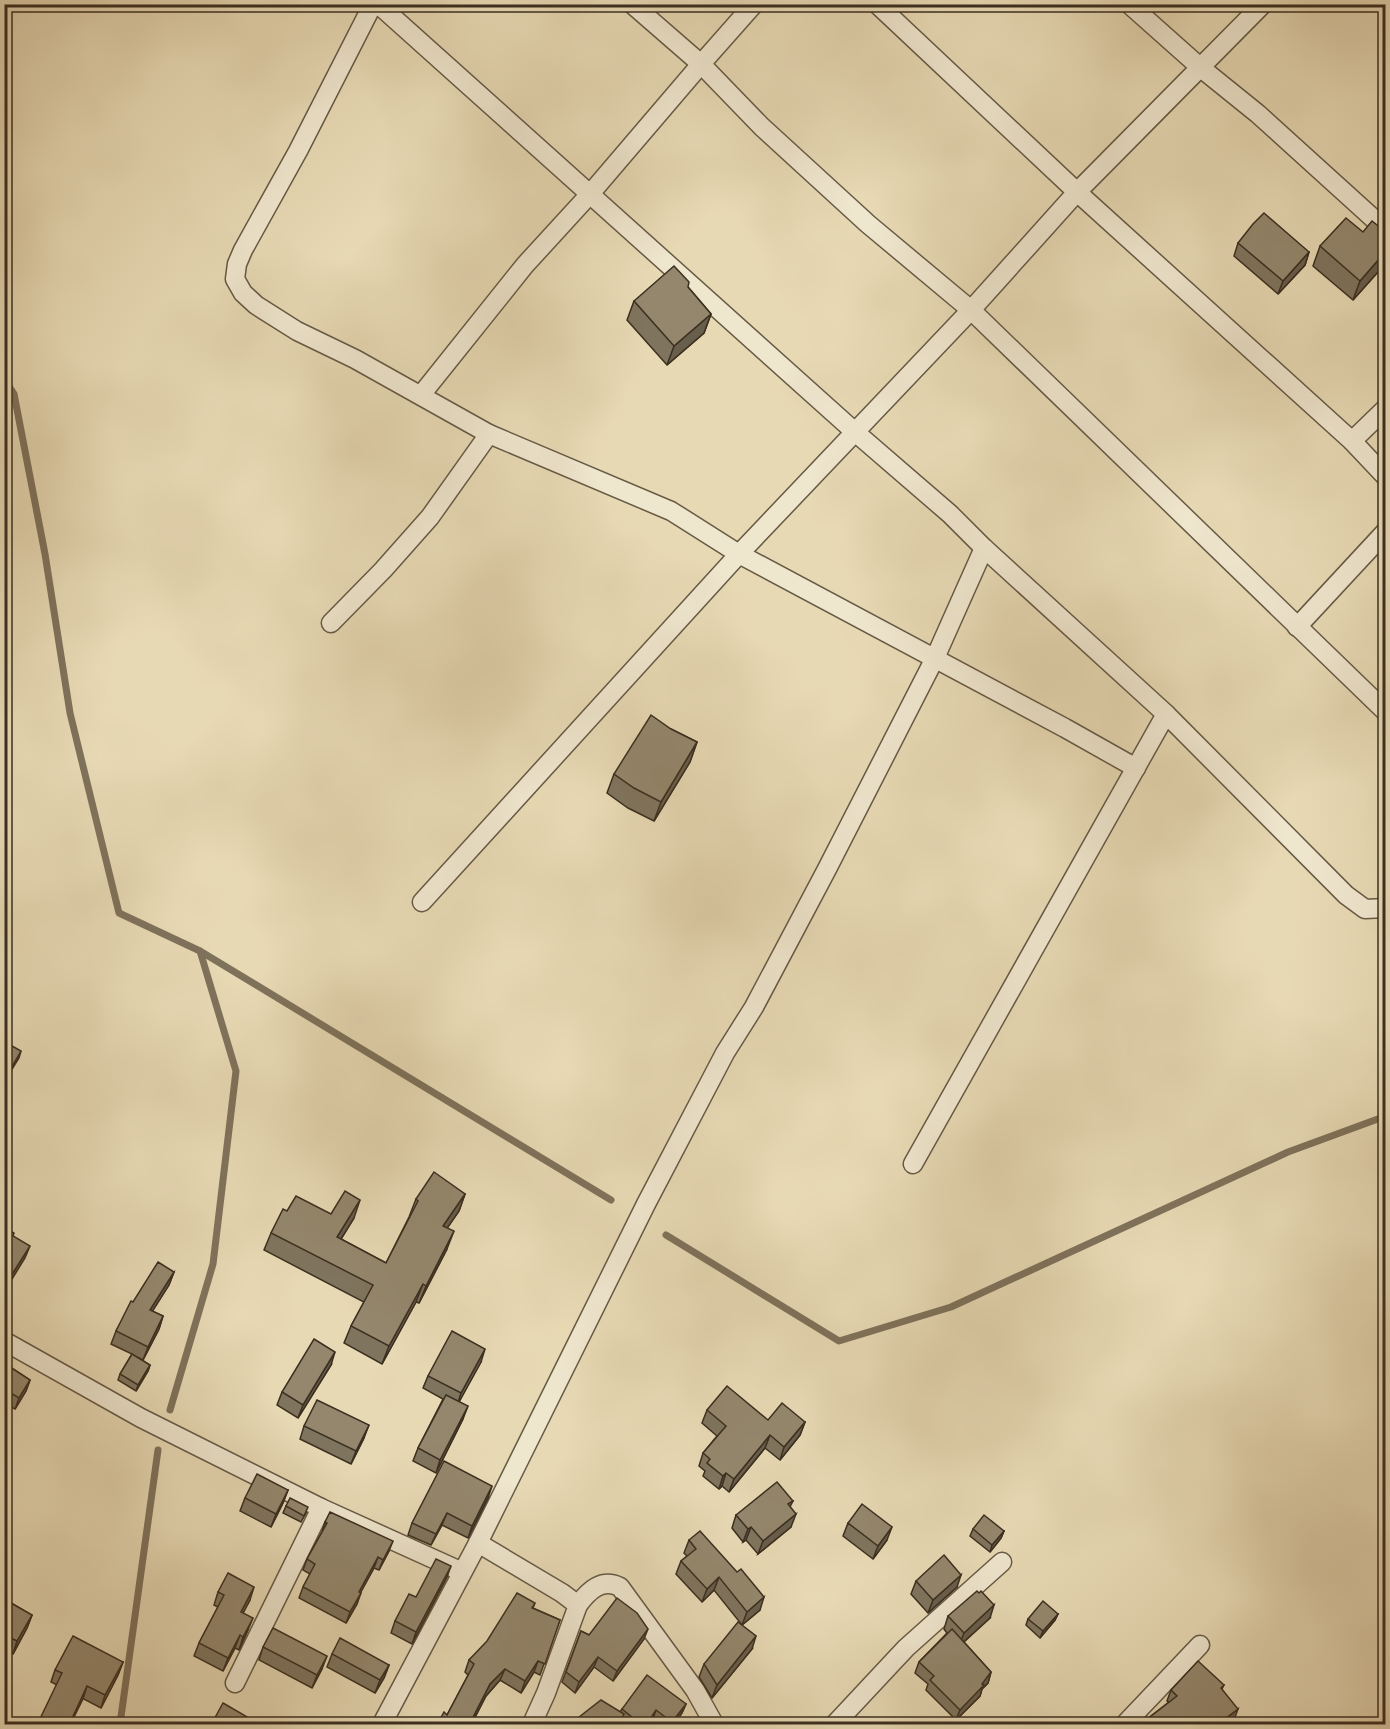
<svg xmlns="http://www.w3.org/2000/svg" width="1390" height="1729" viewBox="0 0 1390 1729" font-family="'Gentium Book Plus',serif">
<rect width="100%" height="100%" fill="#e7d9b4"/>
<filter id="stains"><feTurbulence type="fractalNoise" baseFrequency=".00333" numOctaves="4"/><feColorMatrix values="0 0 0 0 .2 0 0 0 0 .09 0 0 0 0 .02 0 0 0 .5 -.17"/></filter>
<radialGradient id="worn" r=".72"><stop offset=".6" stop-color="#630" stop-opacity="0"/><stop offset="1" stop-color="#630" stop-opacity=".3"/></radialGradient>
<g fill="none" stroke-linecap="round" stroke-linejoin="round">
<g stroke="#7f725b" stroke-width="7">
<path d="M4,379L14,394L45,554L70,713L119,913L200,951L611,1200"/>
<path d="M666,1235L839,1341L951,1307L1288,1152L1386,1116"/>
<path d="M170,1410L213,1264L236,1071L200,951"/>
<path d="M120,1724L158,1450"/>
</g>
<defs>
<g id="minor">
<path d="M373,4L298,151L243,250L237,264L235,279L243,293L256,305L297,331L355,359L489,434L671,511L739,554L1065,728L1136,768"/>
<path d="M378,4L855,432L950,514L984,548L1166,714L1346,895L1365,909L1386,908"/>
<path d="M632,4L701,64L762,127L868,224L971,310L1386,712"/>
<path d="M877,4L1077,192L1352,441L1386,477"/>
<path d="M1129,4L1201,68L1258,114L1386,230"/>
<path d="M421,395L525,265L590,194L701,64L754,4"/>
<path d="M1352,441L1386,408"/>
<path d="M331,623L383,570L430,517L489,434"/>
<path d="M1297,627L1386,531"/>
<path d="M422,902L739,554L971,310L1077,192L1263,4"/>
<path d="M913,1164L1166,714"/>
<path d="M4,1341L141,1418L321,1508L458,1570"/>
<path d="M478,1543L562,1593L578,1605L546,1693L532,1724"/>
<path d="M578,1605C589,1590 602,1578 620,1587L695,1690L714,1724"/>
<path d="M235,1683L321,1508"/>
<path d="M382,1724L478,1543L646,1204L725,1053L754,1007L827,869L935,658L984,548"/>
<path d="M835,1724L906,1648L1002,1562"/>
<path d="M1125,1724L1200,1645"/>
</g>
</defs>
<use href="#minor" stroke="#665a45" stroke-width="21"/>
<use href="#minor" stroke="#efe6ce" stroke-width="18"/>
</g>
<g fill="#7f745e" stroke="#3b2f20" stroke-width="1.5">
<path d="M1363,232H1386V263L1353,300L1313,266L1320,246Z"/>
<path d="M1238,243L1309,252L1305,265L1278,294L1234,256Z"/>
<path d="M688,287L711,314L704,333L667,365L627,320L634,301Z"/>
<path d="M671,729L697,742L690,762L654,821L628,808L607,793L614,774Z"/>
<path d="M465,1194L459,1211L447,1228V1249L419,1303L416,1302L382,1364L344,1343L351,1326L364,1302L264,1250L271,1233L287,1211L331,1214L354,1218L341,1239L386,1263L409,1217L416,1199Z"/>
<path d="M174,1272L169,1285L152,1311L163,1316L159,1329L143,1360L137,1357L150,1365L148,1371L136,1391L118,1380L120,1374L132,1354L111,1344L116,1331L133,1302Z"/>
<path d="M481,1362L459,1401L463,1419L436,1473L413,1461L418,1448L443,1399L423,1388L428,1376Z"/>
<path d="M4,1363L30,1380L26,1391L15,1409L4,1403Z"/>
<path d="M331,1365L298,1418L277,1405L282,1392Z"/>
<path d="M707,1410L768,1420L805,1422L800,1435L780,1460L765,1448L729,1492L722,1486L719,1489L703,1476L705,1471L699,1466L703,1453L717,1436L702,1423Z"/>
<path d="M304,1426L364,1438L351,1464L300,1439Z"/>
<path d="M288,1490L283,1503L271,1527L240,1511L245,1498Z"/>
<path d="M488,1498L468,1538L442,1525L431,1545L408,1535L412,1523Z"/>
<path d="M793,1501L790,1507L791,1527L758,1554L746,1540L743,1542L732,1528L736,1515Z"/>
<path d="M286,1506L306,1513L301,1522L283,1513Z"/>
<path d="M325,1522L389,1551L379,1570L374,1568L360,1593L357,1604L346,1623L299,1598L303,1587L310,1574L303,1570L307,1559L322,1532Z"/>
<path d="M848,1523L887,1540L873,1559L843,1536Z"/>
<path d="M973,1529L1004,1531L1001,1538L990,1552L970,1536Z"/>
<path d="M689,1540L760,1610L742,1625L714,1590L702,1602L676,1574L681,1561L687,1556L684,1553Z"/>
<path d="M447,1577L412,1644L391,1633L395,1621L416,1597Z"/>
<path d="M916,1581L957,1587L928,1613L911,1594Z"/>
<path d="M218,1592L250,1600L243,1612L248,1630L239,1650L235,1648L223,1671L194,1656L199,1643L218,1607L214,1605Z"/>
<path d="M4,1599L32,1615L27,1628L13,1654L4,1650Z"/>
<path d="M535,1603L533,1608L560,1620L540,1675L534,1672L521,1693L500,1680L486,1696L471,1725H437L447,1715L468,1675L465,1672L469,1660Z"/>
<path d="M1058,1614L1055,1620L1040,1638L1026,1625L1028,1619Z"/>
<path d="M948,1616L990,1618L964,1642L991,1672L988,1683L982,1689L980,1696L956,1720L926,1690L928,1684L915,1673L919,1662L947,1633L944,1629Z"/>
<path d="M581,1631L589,1635L644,1639L613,1681L594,1667L575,1693L562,1682Z"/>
<path d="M263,1647L322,1669L312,1688L259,1660Z"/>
<path d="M752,1649L712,1698L699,1677L704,1664Z"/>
<path d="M332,1654L389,1665L384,1678L375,1693L327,1667Z"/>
<path d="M123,1662L118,1675L101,1708L51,1682L55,1670Z"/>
<path d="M1224,1685L1222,1689L1234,1720L1228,1725H1145L1146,1720L1169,1702L1167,1701L1171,1690Z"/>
<path d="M686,1704L682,1713L674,1725H660L653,1719L649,1725H627L622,1721L620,1725H572L574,1721L620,1712L622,1709Z"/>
</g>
<g fill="#685e4c" stroke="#3b2f20" stroke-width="1.5">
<path d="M1386,251V263L1353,300L1360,281Z"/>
<path d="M1309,252L1305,265L1278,294L1283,281Z"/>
<path d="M711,314L704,333L667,365L674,346Z"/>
<path d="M697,742L690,762L654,821L661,802Z"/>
<path d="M21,1051L19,1058L4,1082L6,1077Z"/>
<path d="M465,1194L459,1211L437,1243L443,1226Z"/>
<path d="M360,1200L354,1218L331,1255L337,1237Z"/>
<path d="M454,1231L447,1249L419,1303L426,1286Z"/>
<path d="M30,1246L25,1258L4,1292V1287Z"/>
<path d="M174,1272L169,1285L145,1323L150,1310Z"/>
<path d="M423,1284L416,1302L382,1364L389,1346Z"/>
<path d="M163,1316L159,1329L143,1360L148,1347Z"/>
<path d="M485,1349L481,1362L457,1406L461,1393Z"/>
<path d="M335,1352L331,1365L298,1418L303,1405Z"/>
<path d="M150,1365L148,1371L136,1391L138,1385Z"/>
<path d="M30,1380L26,1391L15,1409L19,1398Z"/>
<path d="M468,1406L463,1419L436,1473L440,1460Z"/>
<path d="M805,1422L800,1435L780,1460L784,1447Z"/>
<path d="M369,1425L364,1438L351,1464L356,1451Z"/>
<path d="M770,1435L765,1448L729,1492L734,1479Z"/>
<path d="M726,1473L722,1486L719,1489L723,1476Z"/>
<path d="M492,1486L488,1498L468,1538L472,1526Z"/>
<path d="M288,1490L283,1503L271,1527L276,1514Z"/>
<path d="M447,1513L442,1525L431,1545L436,1534Z"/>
<path d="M796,1514L791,1527L758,1554L763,1541Z"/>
<path d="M751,1527L746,1540L743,1542L748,1529Z"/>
<path d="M892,1527L887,1540L873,1559L878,1546Z"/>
<path d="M1004,1531L1001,1538L990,1552L992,1545Z"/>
<path d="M393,1541L389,1551L379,1570L383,1560Z"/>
<path d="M378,1557L374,1568L355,1603L359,1592Z"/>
<path d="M451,1566L447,1577L412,1644L416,1632Z"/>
<path d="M961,1575L957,1587L928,1613L933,1600Z"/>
<path d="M719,1577L714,1590L702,1602L707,1589Z"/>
<path d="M254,1587L250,1600L237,1625L241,1612Z"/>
<path d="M361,1593L357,1604L346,1623L350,1612Z"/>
<path d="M764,1597L760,1610L742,1625L747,1612Z"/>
<path d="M994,1605L990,1618L959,1646L964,1633Z"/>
<path d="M1058,1614L1055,1620L1040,1638L1043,1631Z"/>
<path d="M32,1615L27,1628L13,1654L17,1641Z"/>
<path d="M253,1618L248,1630L239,1650L243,1637Z"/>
<path d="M648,1629L644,1639L613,1681L617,1671Z"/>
<path d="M240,1635L235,1648L223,1671L228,1658Z"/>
<path d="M756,1636L752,1649L712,1698L717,1685Z"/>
<path d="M327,1656L322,1669L312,1688L317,1675Z"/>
<path d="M598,1657L594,1667L575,1693L579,1682Z"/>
<path d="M538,1661L534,1672L521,1693L525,1681Z"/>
<path d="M123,1662L118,1675L101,1708L105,1695Z"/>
<path d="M389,1665L384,1678L375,1693L380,1680Z"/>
<path d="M505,1669L500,1680L486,1696L471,1725H469L490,1684Z"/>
<path d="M991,1672L988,1683L982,1689L980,1696L956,1720L960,1710Z"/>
<path d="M87,1686L83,1699L70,1725H69Z"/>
<path d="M686,1704L682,1713L674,1725H671Z"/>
<path d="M1238,1709L1234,1720L1228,1725H1220L1221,1722Z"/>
<path d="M656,1710L653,1719L649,1725H646Z"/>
</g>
<g fill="#94876d" stroke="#3b2f20" stroke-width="1.5">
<path d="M1264,213L1309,252L1283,281L1238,243L1253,224Z"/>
<path d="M1346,218L1363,232L1372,221L1386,232V251L1360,281L1320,246Z"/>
<path d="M674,266L689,282L688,287L711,314L674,346L634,301Z"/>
<path d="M651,715L671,729L697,742L661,802L634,788L614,774Z"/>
<path d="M5,1042L21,1051L6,1077L4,1076V1043Z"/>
<path d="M434,1172L465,1194L443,1226L454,1231L426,1286L423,1284L389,1346L351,1326L373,1285L271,1233L283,1209L287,1211L296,1196L331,1214L345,1191L360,1200L337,1237L386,1263L418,1201L416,1199Z"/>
<path d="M4,1227L14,1233L13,1236L30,1246L4,1287Z"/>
<path d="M158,1262L174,1272L150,1310L163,1316L148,1347L116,1331L131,1301L133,1302Z"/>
<path d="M452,1331L485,1349L461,1393L428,1376Z"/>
<path d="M314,1339L335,1352L303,1405L282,1392Z"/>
<path d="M132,1354L150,1365L138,1385L120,1374Z"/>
<path d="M4,1363L30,1380L19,1398L4,1389Z"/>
<path d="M727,1386L768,1420L782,1403L805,1422L784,1447L770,1435L734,1479L726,1473L723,1476L707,1463L710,1459L703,1453L726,1426L707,1410Z"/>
<path d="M446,1395L468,1406L440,1460L418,1448Z"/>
<path d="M317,1400L369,1425L356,1451L304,1426Z"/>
<path d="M444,1461L492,1486L472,1526L447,1513L436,1534L412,1523Z"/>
<path d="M257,1474L288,1490L276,1514L245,1498Z"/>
<path d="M777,1482L793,1501L788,1504L796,1514L763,1541L751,1527L748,1529L736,1515Z"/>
<path d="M290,1498L308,1507L304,1516L286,1506Z"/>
<path d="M862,1504L892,1527L878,1546L848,1523Z"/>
<path d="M330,1512L393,1541L383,1560L378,1557L359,1592L361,1593L350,1612L303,1587L315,1564L307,1559L327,1523L325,1522Z"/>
<path d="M984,1515L1004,1531L992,1545L973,1529Z"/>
<path d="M700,1531L737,1572L741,1569L764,1597L747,1612L719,1577L707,1589L681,1561L696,1549L689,1540Z"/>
<path d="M944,1555L961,1575L933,1600L916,1581Z"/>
<path d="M436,1559L451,1566L416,1632L395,1621L409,1594L416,1597Z"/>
<path d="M228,1573L254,1587L241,1612L253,1618L243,1637L240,1635L228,1658L199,1643L224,1595L218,1592Z"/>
<path d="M977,1591L979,1593L981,1591L994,1605L964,1633L948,1616Z"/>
<path d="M517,1593L535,1603L532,1608L560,1620L545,1664L538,1661L525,1681L505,1669L490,1684L469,1725H437L444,1712L447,1715L474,1664L469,1660L487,1641Z"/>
<path d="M617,1598L637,1613L648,1629L617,1671L598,1657L579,1682L566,1672L581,1631L589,1635Z"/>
<path d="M4,1599L32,1615L17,1641L9,1637L4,1645Z"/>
<path d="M1043,1601L1058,1614L1043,1631L1028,1619Z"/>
<path d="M738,1622L756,1636L717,1685L704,1664Z"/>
<path d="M273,1628L327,1656L317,1675L263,1647Z"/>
<path d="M952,1629L991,1672L982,1684L984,1685L960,1710L930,1680L934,1676L919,1662Z"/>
<path d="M73,1636L123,1662L105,1695L87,1686L69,1725H37L62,1673L55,1670Z"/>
<path d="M340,1638L389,1665L380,1680L332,1654Z"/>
<path d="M1198,1661L1224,1685L1221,1688L1238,1709L1221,1722L1223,1725H1150L1146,1720L1177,1696L1171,1690Z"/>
<path d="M647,1675L686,1704L672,1722L656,1710L646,1725H642L622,1709Z"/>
<path d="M601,1700L624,1714L618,1725H579L574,1721Z"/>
<path d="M223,1703L261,1725H211Z"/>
<path d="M301,1721L308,1725H299Z"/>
</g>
<rect width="1390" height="1729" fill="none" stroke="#e7d9b4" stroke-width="24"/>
<rect x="6" y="6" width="1378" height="1717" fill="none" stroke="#3b2f20" stroke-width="3"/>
<rect x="12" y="12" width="1366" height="1705" fill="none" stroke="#3b2f20" stroke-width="1.5"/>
<rect width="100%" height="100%" filter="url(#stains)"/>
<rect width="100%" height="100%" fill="url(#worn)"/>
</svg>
